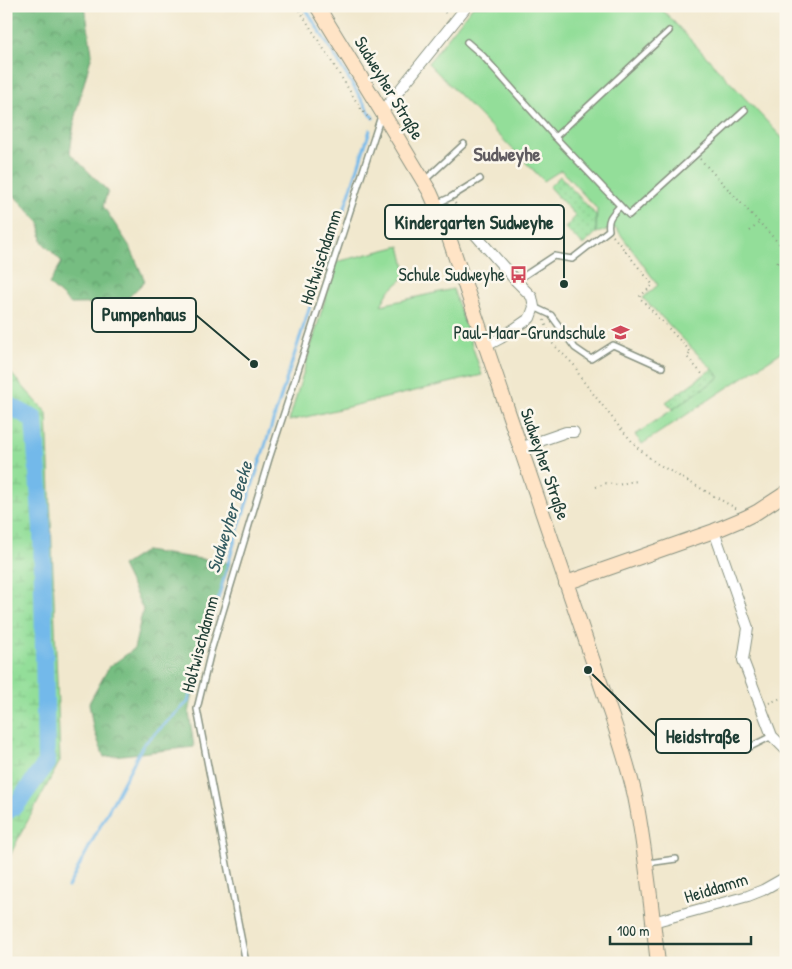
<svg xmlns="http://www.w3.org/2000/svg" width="792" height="969" viewBox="0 0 792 969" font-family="'Patrick Hand',sans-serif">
<defs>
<pattern id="forest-crowns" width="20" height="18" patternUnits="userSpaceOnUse" patternTransform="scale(1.25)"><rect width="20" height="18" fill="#76bd81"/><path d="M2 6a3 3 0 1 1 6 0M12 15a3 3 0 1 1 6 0" fill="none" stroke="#609b6a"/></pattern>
<pattern id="wetland-marsh" width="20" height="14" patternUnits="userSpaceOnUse" patternTransform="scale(1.25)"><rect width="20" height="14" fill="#93de99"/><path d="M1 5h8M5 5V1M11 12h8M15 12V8" fill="none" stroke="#7ebf84"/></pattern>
<pattern id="park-dots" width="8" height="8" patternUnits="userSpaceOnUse" patternTransform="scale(1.25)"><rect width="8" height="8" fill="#93de99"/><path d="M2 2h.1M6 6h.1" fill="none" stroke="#7ebf84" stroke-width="1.8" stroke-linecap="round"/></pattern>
</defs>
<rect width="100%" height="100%" fill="#fbf7ec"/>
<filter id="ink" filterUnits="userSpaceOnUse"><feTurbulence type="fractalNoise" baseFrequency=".02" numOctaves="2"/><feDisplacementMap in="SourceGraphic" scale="10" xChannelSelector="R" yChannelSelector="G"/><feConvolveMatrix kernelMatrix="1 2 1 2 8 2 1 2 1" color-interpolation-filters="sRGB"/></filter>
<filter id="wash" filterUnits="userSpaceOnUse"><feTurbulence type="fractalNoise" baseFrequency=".0096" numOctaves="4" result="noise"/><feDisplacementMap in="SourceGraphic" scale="20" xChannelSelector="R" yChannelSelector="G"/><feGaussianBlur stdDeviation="1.12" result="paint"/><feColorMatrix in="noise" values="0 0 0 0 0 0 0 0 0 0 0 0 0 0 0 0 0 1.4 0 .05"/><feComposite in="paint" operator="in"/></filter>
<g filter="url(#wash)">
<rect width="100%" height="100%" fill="#f1e8ce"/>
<g fill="#93de99" stroke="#598e66">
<path d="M473,6H659L786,142V349L642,444L635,435L720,377L643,298L658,285L616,228L596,233L597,209L561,170L544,181L428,63Z"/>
<path d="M400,246L407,275L389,291L381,305L453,289L482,375L289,421L336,262Z"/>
</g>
<g fill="url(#forest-crowns)" stroke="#4a7d5a">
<path d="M6,6H85L92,54L75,116L70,153L108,191L103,206L130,247L145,281L123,303L71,304L49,284L62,262L42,242L40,223L6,187Z"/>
<path d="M145,551L230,563L201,655L189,713L194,747L104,757L93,727L89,703L109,667L134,649L143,609L122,566Z"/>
</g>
<path fill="url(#wetland-marsh)" stroke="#598e66" d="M6,368L47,413L60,761L20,835L6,864Z"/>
<g fill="url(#park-dots)" stroke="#598e66">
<path d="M560,176L596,215V233L583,245L565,228L576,216L549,187Z"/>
<path d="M712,369L720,377L673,409L666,402Z"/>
</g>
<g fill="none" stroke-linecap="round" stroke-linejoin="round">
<g stroke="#73b9ea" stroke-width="3">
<path d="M304,6L373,118"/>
<path d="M68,887L143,745L188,702L237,533L311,303L345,207L370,130"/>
</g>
<path stroke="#73b9ea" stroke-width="18" d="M6,404L34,419L42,529L46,764L17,804L6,812"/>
</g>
</g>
<g filter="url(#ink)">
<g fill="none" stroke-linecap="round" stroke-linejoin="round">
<defs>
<g id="lane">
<path d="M467,42L483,56L555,137L629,215L745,110"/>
<path d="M555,137L669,31"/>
<path d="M424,181L464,144"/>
<path d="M436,204L451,197L480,179"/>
<path d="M516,281L554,256L572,259L609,230C607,218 612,215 620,206"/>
<path d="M534,307L551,315L575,348L591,359L613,345L662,367"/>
<path d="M746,749L772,736"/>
<path d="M648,863L676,859"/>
<path d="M246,963L197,709L211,651L269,459L381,116"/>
</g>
<g id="street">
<path d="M382,112L467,6"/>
<path d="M445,226L459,222L465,223L516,281L532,297L534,307L530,318L501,338L486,346"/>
<path d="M520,448L566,432H574"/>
<path d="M714,531L748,628L743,660L772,736L786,750"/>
<path d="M653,922L748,896L763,890L786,877"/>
</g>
<g id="secondary">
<path d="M317,6L382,112L430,192L445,226L615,726C622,749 630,773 635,796C646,851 651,907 658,963"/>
<path d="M566,583L714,531L745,518L757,512L786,493"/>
</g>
</defs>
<use href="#lane" stroke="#889281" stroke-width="8"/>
<use href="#street" stroke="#889281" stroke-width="12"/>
<use href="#secondary" stroke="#889281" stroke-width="16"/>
<g stroke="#889281" stroke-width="2" stroke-dasharray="1 4" stroke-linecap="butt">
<path d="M297,6L361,109L372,122"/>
<path d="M437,6L447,14"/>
<path d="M700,159L786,251"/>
<path d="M455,203L463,213"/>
<path d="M750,231L759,223"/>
<path d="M613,236L653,285L639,297L691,352L687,357L704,376"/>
<path d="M625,251L630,247"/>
<path d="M777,263L786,256"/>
<path d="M544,320L553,344L575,366L580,377L621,429L638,448L656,463L737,509"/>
<path d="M596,487L607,483L618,485L629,482L639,481"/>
<path d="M769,703L786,696"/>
</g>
<use href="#lane" stroke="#fff" stroke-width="5"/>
<use href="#street" stroke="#fff" stroke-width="10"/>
<use href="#secondary" stroke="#ffe4c6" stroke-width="14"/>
</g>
</g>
<defs>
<symbol id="bus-bare" viewBox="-9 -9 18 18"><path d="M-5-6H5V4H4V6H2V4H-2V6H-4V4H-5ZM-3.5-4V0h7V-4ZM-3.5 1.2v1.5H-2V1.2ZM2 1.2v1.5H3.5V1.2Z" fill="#d1495b" stroke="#fbf7ec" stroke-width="2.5" paint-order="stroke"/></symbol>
<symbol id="school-bare" viewBox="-9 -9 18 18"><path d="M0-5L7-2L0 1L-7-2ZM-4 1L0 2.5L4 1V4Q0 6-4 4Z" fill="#d1495b" stroke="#fbf7ec" stroke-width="2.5" paint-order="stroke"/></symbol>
</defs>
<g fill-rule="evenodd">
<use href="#bus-bare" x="506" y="262" width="25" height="25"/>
<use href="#school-bare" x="608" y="320" width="25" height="25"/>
</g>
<g text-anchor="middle" stroke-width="5" stroke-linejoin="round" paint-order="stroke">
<g font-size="18" fill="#1f3d34" stroke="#fbf7ec">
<text transform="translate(389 88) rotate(59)" y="6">Sudweyher Straße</text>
<text transform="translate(321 257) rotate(-72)" y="6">Holtwischdamm</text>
<text transform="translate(545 464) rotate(71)" y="6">Sudweyher Straße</text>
<text transform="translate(200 644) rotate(-75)" y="6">Holtwischdamm</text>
<text transform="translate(716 888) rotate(-17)" y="6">Heiddamm</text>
</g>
<g font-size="18" fill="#1f3d34" stroke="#fbf7ec" text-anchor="end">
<text x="505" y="281">Schule Sudweyhe</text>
<text x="606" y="339">Paul-Maar-Grundschule</text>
</g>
<g font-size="19" font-style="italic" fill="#345c62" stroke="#fbf7ec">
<text transform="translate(229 517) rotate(-73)" y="7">Sudweyher Beeke</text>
</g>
<g font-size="20" font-weight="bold" fill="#605c61" stroke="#fbf7ec">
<text x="507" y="161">Sudweyhe</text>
</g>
</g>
<path fill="none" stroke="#1f3d34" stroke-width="2" d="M564 284L564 222M254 364L196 315M588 670L656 736"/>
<g fill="#1f3d34" stroke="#fbf7ec" stroke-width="2">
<circle cx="564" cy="284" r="5"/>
<circle cx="254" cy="364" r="5"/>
<circle cx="588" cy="670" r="5"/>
</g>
<g fill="#fbf7ec" stroke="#1f3d34" stroke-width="2">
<rect x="385" y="205" width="179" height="34" rx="5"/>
<rect x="92" y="298" width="104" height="34" rx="5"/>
<rect x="656" y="719" width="95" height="34" rx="5"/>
</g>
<g font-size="19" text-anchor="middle" font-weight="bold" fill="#1f3d34">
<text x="474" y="229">Kindergarten Sudweyhe</text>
<text x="144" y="321">Pumpenhaus</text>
<text x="703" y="743">Heidstraße</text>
</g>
<rect width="792" height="969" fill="none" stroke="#fbf7ec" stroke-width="25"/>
<path d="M610 936v8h141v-8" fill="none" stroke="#1f3d34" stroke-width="2.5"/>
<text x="617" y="936" font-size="15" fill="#1f3d34" stroke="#fbf7ec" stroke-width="4" paint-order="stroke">100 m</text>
</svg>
